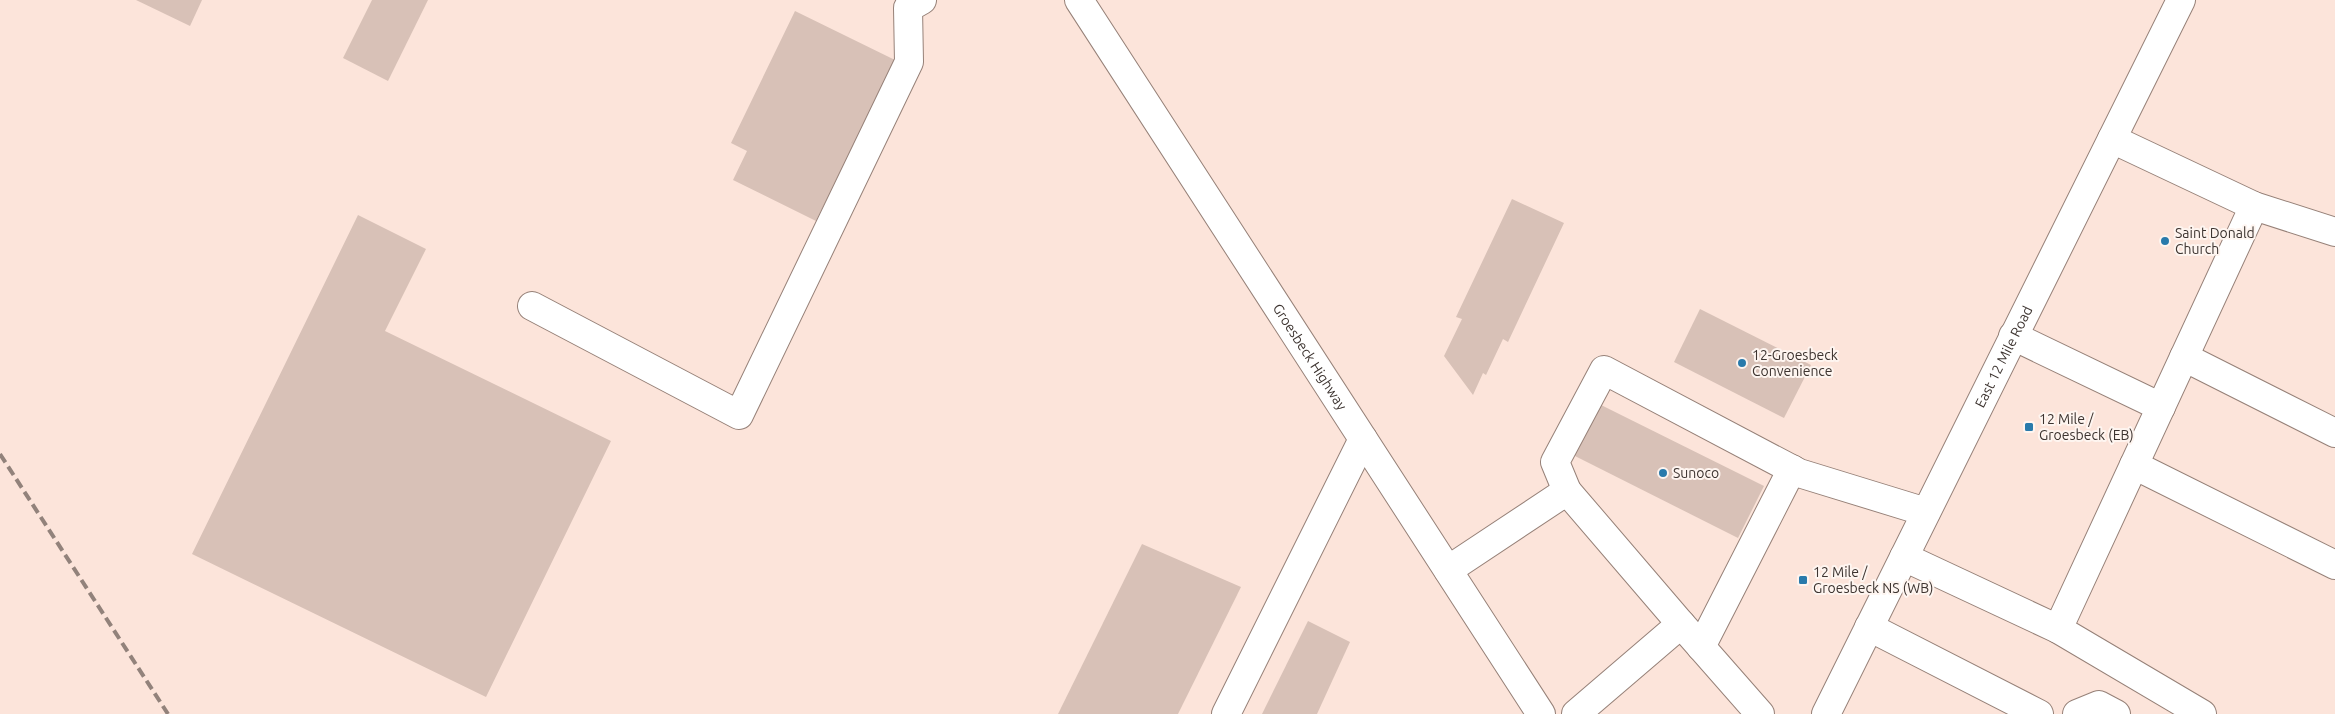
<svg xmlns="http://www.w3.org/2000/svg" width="2335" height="714" viewBox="0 0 2335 714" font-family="Ubuntu,sans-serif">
<rect width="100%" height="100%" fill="#fce4da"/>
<g fill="#d8c1b7">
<path d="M136,0H202L190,26Z"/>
<path d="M372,0H428L388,81L343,58Z"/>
<path d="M795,11L895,60L816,221L733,180L747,151L731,143Z"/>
<path d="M1512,199L1564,223L1508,342L1503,339L1486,375L1483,373L1473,395L1444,356L1462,319L1456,317Z"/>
<path d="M358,215L426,249L385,331L611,441L486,697L192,554Z"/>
<path d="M1700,309L1811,365L1784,418L1674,362Z"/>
<path d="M1595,402L1764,486L1738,538L1569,453Z"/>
<path d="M1142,544L1241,587L1178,714H1058Z"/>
<path d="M1308,621L1350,642L1317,714H1262Z"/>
</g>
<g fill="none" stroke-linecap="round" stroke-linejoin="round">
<defs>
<g id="minor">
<path d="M2112,139L2254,206L2335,232"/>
<path d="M532,306L739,415L909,62L908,8L922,0"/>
<path d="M2013,336L2161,407"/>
<path d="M2184,357L2335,433"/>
<path d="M2134,465L2335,565"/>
<path d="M1567,491L1555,462L1604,370L1799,473L1926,512"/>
<path d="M1904,557L2058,629L2254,206"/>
<path d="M1448,570L1567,491L1681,624"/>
<path d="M1869,627L2039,714"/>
<path d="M2058,629L2202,714"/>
<path d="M1701,647L1792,469"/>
<path d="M1226,714L1363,439"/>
<path d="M1576,714L1681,624L1760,714"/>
<path d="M2077,714L2099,705L2116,714"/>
</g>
<g id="major">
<path id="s1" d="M1079,0L1541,714"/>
<path id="s2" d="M1826,714L2181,0"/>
</g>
</defs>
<use href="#minor" stroke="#968178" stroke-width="30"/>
<use href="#major" stroke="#968178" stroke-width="30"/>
<use href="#minor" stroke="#fff" stroke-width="28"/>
<use href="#major" stroke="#fff" stroke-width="28"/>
<path stroke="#92827b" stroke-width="4" stroke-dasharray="10 5" stroke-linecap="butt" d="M0,454L168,714"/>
</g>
<g fill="#297aab" stroke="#fef5f0" stroke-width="2">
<circle cx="2165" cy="241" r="5"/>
<circle cx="1742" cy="363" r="5"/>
<rect x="2024" y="422" width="10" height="10" rx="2.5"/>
<circle cx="1663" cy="473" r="5"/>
<rect x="1798" y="575" width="10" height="10" rx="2.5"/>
</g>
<g text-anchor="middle" stroke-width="4" stroke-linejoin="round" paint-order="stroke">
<g font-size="14" fill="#3d3430" stroke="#fef5f0" text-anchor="start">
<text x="2175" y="238">Saint Donald<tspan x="2175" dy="16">Church</tspan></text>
<text x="1752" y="360">12-Groesbeck<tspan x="1752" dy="16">Convenience</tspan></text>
<text x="2039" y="424">12 Mile /<tspan x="2039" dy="16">Groesbeck (EB)</tspan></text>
<text x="1673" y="478">Sunoco</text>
<text x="1813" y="577">12 Mile /<tspan x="1813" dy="16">Groesbeck NS (WB)</tspan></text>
</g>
<g font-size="14" fill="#3d3430" stroke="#fef5f0">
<text dy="5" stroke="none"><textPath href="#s1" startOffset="425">Groesbeck Highway</textPath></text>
<text dy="5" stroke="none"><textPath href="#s2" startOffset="399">East 12 Mile Road</textPath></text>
</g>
</g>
</svg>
